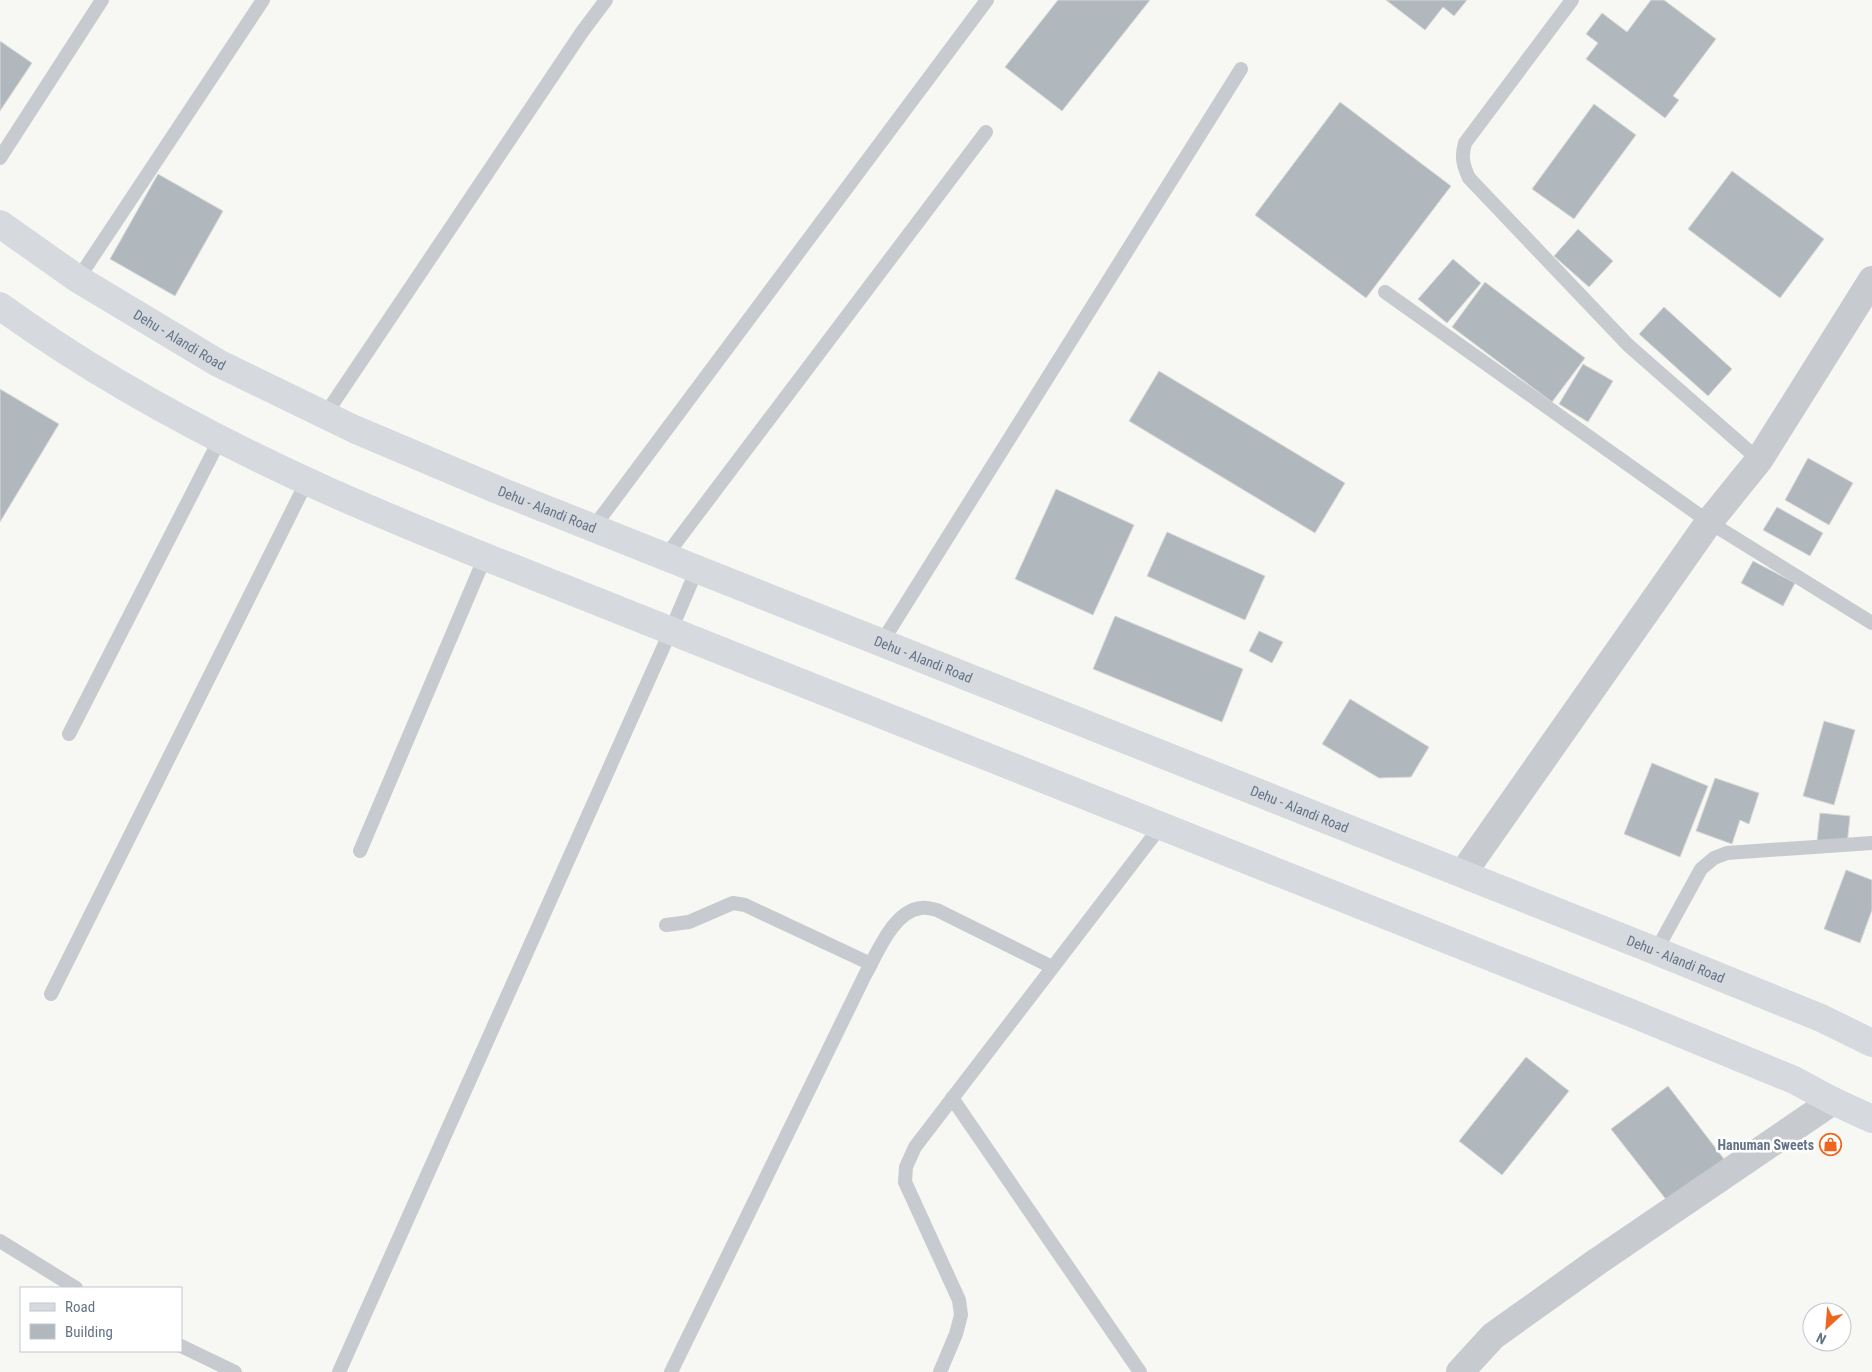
<svg xmlns="http://www.w3.org/2000/svg" width="1872" height="1372" viewBox="0 0 1872 1372" font-family="'Roboto Condensed',sans-serif">
<rect width="100%" height="100%" fill="#f7f7f4"/>
<g fill="#b0b7bd" stroke="#d9d9d7">
<path d="M1058,0H1150L1062,111L1005,67Z"/>
<path d="M1386,0H1467L1454,16L1443,7L1425,30Z"/>
<path d="M1651,0H1664L1716,39L1673,96L1679,100L1665,118L1586,59L1598,43L1586,34L1602,13L1627,32Z"/>
<path d="M0,41L32,63L0,111Z"/>
<path d="M1340,102L1451,186L1366,298L1255,215Z"/>
<path d="M1594,104L1636,135L1574,219L1532,189Z"/>
<path d="M1732,171L1824,239L1780,298L1688,229Z"/>
<path d="M158,174L223,211L175,296L110,259Z"/>
<path d="M1578,229L1613,261L1589,287L1554,256Z"/>
<path d="M1453,259L1481,283L1447,323L1418,299Z"/>
<path d="M1485,282L1585,358L1552,402L1452,327Z"/>
<path d="M1664,307L1732,369L1708,396L1639,334Z"/>
<path d="M1583,364L1613,381L1588,422L1559,404Z"/>
<path d="M1159,371L1345,483L1315,533L1129,421Z"/>
<path d="M0,389L59,424L0,522Z"/>
<path d="M1808,458L1853,483L1829,525L1785,500Z"/>
<path d="M1056,489L1134,525L1093,615L1015,579Z"/>
<path d="M1777,507L1823,533L1810,556L1763,530Z"/>
<path d="M1167,532L1265,576L1245,620L1147,576Z"/>
<path d="M1753,561L1795,583L1783,606L1741,583Z"/>
<path d="M1115,616L1243,669L1222,722L1093,669Z"/>
<path d="M1259,631L1283,642L1272,663L1249,651Z"/>
<path d="M1350,699L1429,747L1411,777L1379,778L1322,744Z"/>
<path d="M1824,721L1855,730L1834,805L1803,796Z"/>
<path d="M1652,763L1708,786L1680,857L1624,834Z"/>
<path d="M1715,778L1759,793L1749,824L1740,820L1732,844L1696,831Z"/>
<path d="M1820,813L1850,816L1847,845L1817,841Z"/>
<path d="M1846,870L1872,880V910L1860,943L1824,929Z"/>
<path d="M1526,1057L1569,1091L1502,1175L1459,1141Z"/>
<path d="M1668,1086L1724,1159L1668,1202L1611,1129Z"/>
</g>
<g fill="none" stroke-linecap="round" stroke-linejoin="round">
<g stroke="#c7cace" stroke-width="14">
<path d="M1572,0L1465,143C1461,157 1463,165 1469,178L1628,345L1759,460"/>
<path d="M0,158L102,0"/>
<path d="M78,279L263,0"/>
<path d="M1385,292L1709,522L1872,623"/>
<path d="M325,415L582,32L606,0"/>
<path d="M593,528L987,0"/>
<path d="M665,557L986,132"/>
<path d="M882,642L1241,69"/>
<path d="M69,734L220,439"/>
<path d="M360,851L485,557"/>
<path d="M666,925L689,922L733,903L745,905L871,964"/>
<path d="M1656,951L1701,869L1714,858L1727,853L1872,843"/>
<path d="M51,994L307,481"/>
<path d="M952,1098L1140,1372"/>
<path d="M0,1241L76,1288"/>
<path d="M181,1346L235,1372"/>
<path d="M339,1372L671,630L697,569"/>
<path d="M671,1372L865,975C877,954 893,911 921,908C926,907 932,909 937,910L1052,967"/>
<path d="M940,1372L956,1334L961,1315L959,1300L905,1182L906,1167L915,1147L1161,826"/>
</g>
<g stroke="#c7cace" stroke-width="28">
<path d="M1463,873L1709,522L1759,460L1872,280"/>
<path d="M1460,1372L1493,1336L1598,1261L1833,1101"/>
</g>
<g stroke="#d6dadf" stroke-width="28">
<path id="s1" d="M0,224L78,279L218,363L354,429L498,490L1656,951L1821,1018L1872,1043"/>
<path d="M0,306C101,379 213,439 326,490C375,512 424,532 473,552L1631,1013L1794,1080L1833,1101L1872,1119"/>
</g>
</g>
<defs>
<symbol id="shop-ring" viewBox="-11 -11 22 22"><circle r="9.5" fill="#fff" stroke="#ee651e" stroke-width="1.5"/><path d="M-5-2.5h2.3a2.7 3.5 0 0 1 5.4 0H5L5.5 6h-11ZM-1.5-2.5h3a1.5 2.3 0 0 0-3 0Z" fill="#ee651e"/></symbol>
</defs>
<g fill-rule="evenodd">
<use href="#shop-ring" x="1818" y="1132" width="25" height="25"/>
</g>
<g text-anchor="middle" stroke-width="5" stroke-linejoin="round" paint-order="stroke">
<g font-size="14" fill="#647487" stroke="#fff">
<text dy="5" stroke="none"><textPath href="#s1" startOffset="214">Dehu - Alandi Road</textPath></text>
<text dy="5" stroke="none"><textPath href="#s1" startOffset="619">Dehu - Alandi Road</textPath></text>
<text dy="5" stroke="none"><textPath href="#s1" startOffset="1024">Dehu - Alandi Road</textPath></text>
<text dy="5" stroke="none"><textPath href="#s1" startOffset="1429">Dehu - Alandi Road</textPath></text>
<text dy="5" stroke="none"><textPath href="#s1" startOffset="1834">Dehu - Alandi Road</textPath></text>
</g>
<g font-size="14" font-weight="bold" fill="#647487" stroke="#fff" text-anchor="end">
<text x="1814" y="1150">Hanuman Sweets</text>
</g>
</g>
<rect x="20" y="1287" width="162" height="65" fill="#ffffff" stroke="#c1c7cf"/>
<rect x="30" y="1303" width="25" height="8" fill="#d6dadf" stroke="#c1c7cf"/>
<text x="65" y="1312" font-size="15" fill="#647487">Road</text>
<rect x="30" y="1324" width="25" height="15" fill="#b0b7bd" stroke="#c1c7cf"/>
<text x="65" y="1337" font-size="15" fill="#647487">Building</text>
<g transform="translate(1827 1327) rotate(206)"><circle r="24" fill="#ffffff" stroke="#c1c7cf"/>
<path d="M0-4L9 19L0 12L-9 19Z" fill="#ee651e"/>
<text y="-8" font-size="14" font-weight="bold" text-anchor="middle" fill="#647487">N</text>
</g>
</svg>
